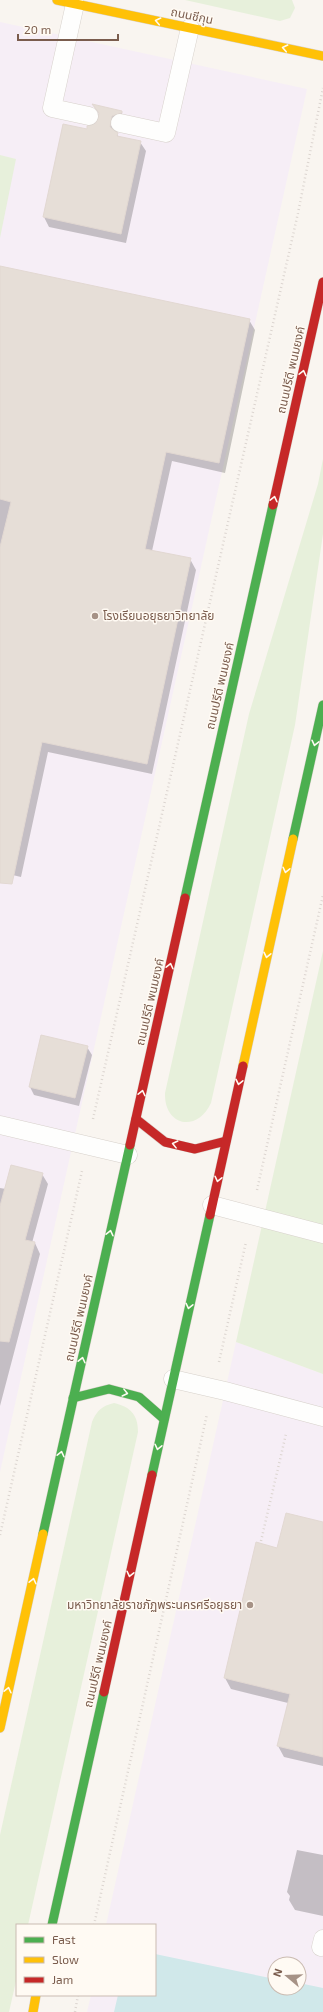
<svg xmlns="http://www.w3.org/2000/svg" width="323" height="2012" viewBox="0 0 323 2012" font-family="'Exo 2','Noto Sans Thai',sans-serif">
<rect width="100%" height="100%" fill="#f9f5f0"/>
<g fill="#f6eef6" fill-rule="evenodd">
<path d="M0,22L307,89L0,1472Z"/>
<path d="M236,1342L323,1374V2012H87L91,1995H155V1925H106ZM275,1964H299V1988H275Z"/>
</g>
<g fill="#e7f0db">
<path d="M185,0H292L295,8L290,18L280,21Z"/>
<path d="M0,155L16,159L0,238Z"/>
<path d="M323,459V534L295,725L211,1103C197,1133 164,1126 165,1093L249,714L318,484Z"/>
<path d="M323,951V1374L236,1342Z"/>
<path d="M114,1403C131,1407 138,1415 138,1432L28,1925H17V1977L9,2012H0V1835L92,1422C97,1410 102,1406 114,1403Z"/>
</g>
<path fill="#d0e8ea" d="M155,1954L275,1979V1988H299V1983L323,1988V2012H114L118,1995H155Z"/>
<g fill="#0003">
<path d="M94,106L121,112L127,121L117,126L116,133L119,137L140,142L146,151L126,243L49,227L44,217L63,125L87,130L97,124L100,115Z"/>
<path d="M0,267L249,320L255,330L225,473L172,461L152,551L190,559L196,570L152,774L48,752L21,877L0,872Z"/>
<path d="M87,1047L92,1055L79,1106L34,1095L30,1087Z"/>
<path d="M42,1174L48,1184L32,1243H35L40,1254L0,1406V1188L6,1189Z"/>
<path d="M323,1523V1766L284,1757L278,1746L288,1703L231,1689L225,1678L257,1544L278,1549Z"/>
<path d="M297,1850L323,1855V1916L295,1910L289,1900L290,1896L287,1892Z"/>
</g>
<g fill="#e6ded7" stroke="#e2d8d2">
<path d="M92,104L122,111V113L112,116L110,127L118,133L117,136L141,141L121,234L43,217L63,124L87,129V126L96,123L99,113Z"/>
<path d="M0,266L250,319L219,463L166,452L145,549L191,558L147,764L42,742L12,884L0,883V547L11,502L0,499Z"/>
<path d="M41,1035L88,1046L75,1098L29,1087Z"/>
<path d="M11,1165L43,1173L25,1240L35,1242L9,1342L0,1341V1206Z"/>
<path d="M286,1513L323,1522V1757L277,1746L290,1694L224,1678L256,1542L277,1548Z"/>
</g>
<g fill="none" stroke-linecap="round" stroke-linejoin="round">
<defs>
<g id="lane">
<path d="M75,4L52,108L89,116"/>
<path d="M120,123L166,133L190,28"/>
<path d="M0,1125L128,1155"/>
<path d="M212,1205L323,1234"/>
<path d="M173,1379L225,1391L323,1417"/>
<path d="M321,1947L323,1939"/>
</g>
<g id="fast">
<path d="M293,839L323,705"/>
<path d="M185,898L273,505"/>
<path d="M73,1398L109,1389L139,1397L164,1419"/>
<path d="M152,1475L210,1215"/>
<path d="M43,1534L130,1145"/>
<path d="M52,1925L104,1692"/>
</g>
<g id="slow">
<path d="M57,0L323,56"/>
<path d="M243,1066L293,839"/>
<path d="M0,1728L43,1534"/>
<path d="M33,2012L36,1995"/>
</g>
<g id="jam">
<path d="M273,505L323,282"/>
<path d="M136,1119L165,1142L195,1149L226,1141"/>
<path d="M130,1145L185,898"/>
<path d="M210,1215L243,1066"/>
<path d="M104,1692L152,1475"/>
</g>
</defs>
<use href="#lane" stroke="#d7d1cb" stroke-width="19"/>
<use href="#fast" stroke="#d9d2cb" stroke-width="10"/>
<use href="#slow" stroke="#d9d2cb" stroke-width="10"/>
<use href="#jam" stroke="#d9d2cb" stroke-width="10"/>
<g stroke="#dcd5d0" stroke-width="2.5" stroke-dasharray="1 3" stroke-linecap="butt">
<path d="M93,1119L298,213L323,88"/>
<path d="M257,1190L323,895"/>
<path d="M219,1362L246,1242"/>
<path d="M0,1535L82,1171"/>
<path d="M261,1541L286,1434"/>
<path d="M94,1925L207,1414"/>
<path d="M75,2012L78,1995"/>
</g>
<use href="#lane" stroke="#fefefd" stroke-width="18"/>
<use href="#fast" stroke="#4caf50" stroke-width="9"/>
<use href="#slow" stroke="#ffc107" stroke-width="9"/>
<use href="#jam" stroke="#c62828" stroke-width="9"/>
</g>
<defs><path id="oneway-chevron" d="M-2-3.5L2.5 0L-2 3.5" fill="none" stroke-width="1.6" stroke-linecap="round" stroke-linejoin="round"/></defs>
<g stroke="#fffaf3">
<use href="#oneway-chevron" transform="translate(158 21) rotate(-168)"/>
<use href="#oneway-chevron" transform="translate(285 48) rotate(-168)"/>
<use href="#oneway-chevron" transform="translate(303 373) rotate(-77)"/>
<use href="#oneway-chevron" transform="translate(274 499) rotate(-77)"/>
<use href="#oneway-chevron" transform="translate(315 743) rotate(103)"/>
<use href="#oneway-chevron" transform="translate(286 870) rotate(103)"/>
<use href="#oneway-chevron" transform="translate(267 955) rotate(102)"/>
<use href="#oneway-chevron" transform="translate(170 966) rotate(-77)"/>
<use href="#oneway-chevron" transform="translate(239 1082) rotate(102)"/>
<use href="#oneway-chevron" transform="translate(142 1093) rotate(-77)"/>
<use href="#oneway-chevron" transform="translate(175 1144) rotate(-166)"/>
<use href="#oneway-chevron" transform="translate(218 1179) rotate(103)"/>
<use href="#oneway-chevron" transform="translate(110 1233) rotate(-77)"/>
<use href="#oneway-chevron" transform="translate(189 1306) rotate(103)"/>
<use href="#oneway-chevron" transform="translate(82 1360) rotate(-77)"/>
<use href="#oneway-chevron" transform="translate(125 1393) rotate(14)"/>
<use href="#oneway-chevron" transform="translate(158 1447) rotate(103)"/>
<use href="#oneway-chevron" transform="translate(61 1454) rotate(-77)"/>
<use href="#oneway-chevron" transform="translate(130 1574) rotate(103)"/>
<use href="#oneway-chevron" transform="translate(33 1581) rotate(-77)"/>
<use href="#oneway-chevron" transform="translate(8 1690) rotate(-77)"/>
</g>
<g fill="#a69286" stroke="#fffaf3" stroke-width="1.5">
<circle cx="95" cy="616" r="4"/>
<circle cx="250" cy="1605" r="4"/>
</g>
<g text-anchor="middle" stroke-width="3" stroke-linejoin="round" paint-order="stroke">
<g font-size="12" fill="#7a5c4d" stroke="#fffaf3">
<text transform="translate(192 16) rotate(12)" y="4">ถนนชีกุน</text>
<text transform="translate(291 370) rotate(-77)" y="4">ถนนปรีดี พนมยงค์</text>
<text transform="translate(220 686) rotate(-77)" y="4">ถนนปรีดี พนมยงค์</text>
<text transform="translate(150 1002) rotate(-77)" y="4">ถนนปรีดี พนมยงค์</text>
<text transform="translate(79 1318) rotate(-77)" y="4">ถนนปรีดี พนมยงค์</text>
<text transform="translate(98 1664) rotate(-77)" y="4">ถนนปรีดี พนมยงค์</text>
</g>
<g font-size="12" fill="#7a5c4d" stroke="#fffaf3" text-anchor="start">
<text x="103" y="620">โรงเรียนอยุธยาวิทยาลัย</text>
<text x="242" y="1609" text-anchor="end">มหาวิทยาลัยราชภัฏพระนครศรีอยุธยา</text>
</g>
</g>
<rect x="16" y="1924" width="140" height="72" fill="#fffaf3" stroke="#cabbb1"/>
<rect x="24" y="1937" width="20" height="6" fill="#4caf50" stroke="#cabbb1"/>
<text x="52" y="1944" font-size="12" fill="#7a5c4d">Fast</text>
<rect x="24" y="1957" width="20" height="6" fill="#ffc107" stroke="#cabbb1"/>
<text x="52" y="1964" font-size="12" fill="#7a5c4d">Slow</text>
<rect x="24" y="1977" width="20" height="6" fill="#c62828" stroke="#cabbb1"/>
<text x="52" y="1984" font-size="12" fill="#7a5c4d">Jam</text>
<g transform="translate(287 1976) rotate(289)"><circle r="19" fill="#fffaf3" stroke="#cabbb1"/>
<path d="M0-3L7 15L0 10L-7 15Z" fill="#a69286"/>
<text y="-6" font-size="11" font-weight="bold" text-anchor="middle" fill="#7a5c4d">N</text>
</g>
<path d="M18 34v6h100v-6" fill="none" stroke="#7a5c4d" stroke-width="2"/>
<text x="24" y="34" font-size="12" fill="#7a5c4d" stroke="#fffaf3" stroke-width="3" paint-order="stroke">20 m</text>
</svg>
